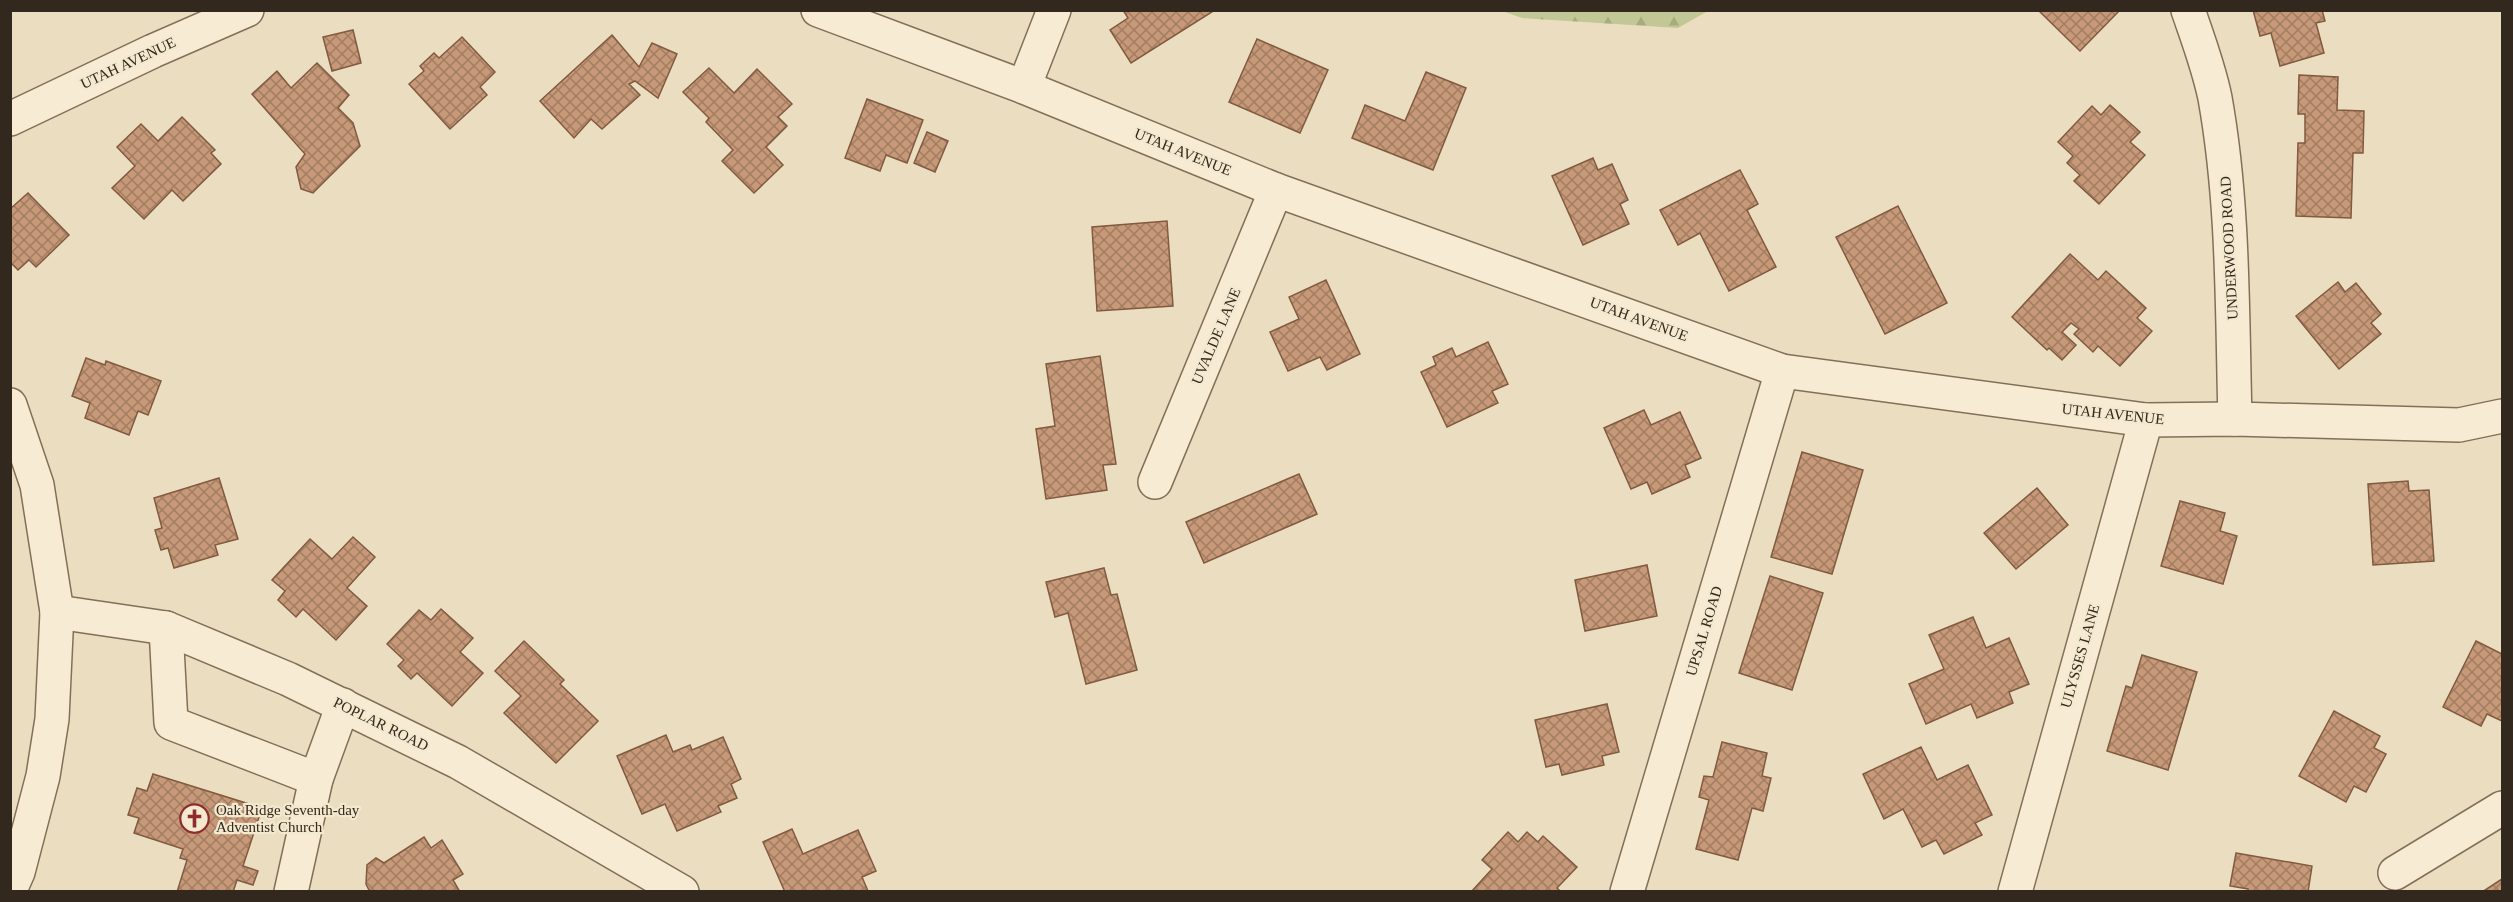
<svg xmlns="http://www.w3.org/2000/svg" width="2513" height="902" viewBox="0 0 2513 902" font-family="'Times New Roman',serif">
<defs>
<pattern id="forest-firs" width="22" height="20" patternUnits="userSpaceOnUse" patternTransform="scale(1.5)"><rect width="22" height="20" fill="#c2c895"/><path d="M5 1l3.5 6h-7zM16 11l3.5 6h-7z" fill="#a7ac80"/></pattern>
<pattern id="building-cross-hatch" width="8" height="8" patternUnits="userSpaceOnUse" patternTransform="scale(1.5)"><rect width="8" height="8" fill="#c79978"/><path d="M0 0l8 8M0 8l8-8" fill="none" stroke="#a27d62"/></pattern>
</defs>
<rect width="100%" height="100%" fill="#ebdec0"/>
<path fill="url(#forest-firs)" d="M1502,11H1708L1678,28L1522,18Z"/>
<g fill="url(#building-cross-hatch)" stroke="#815a40" stroke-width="1.5">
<path d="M1123,10H1215L1131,63L1110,30L1128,18Z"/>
<path d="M2038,10H2120L2080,51Z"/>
<path d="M2253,10H2322L2325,21L2316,23L2324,53L2280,66L2271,33L2260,36Z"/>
<path d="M353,30L361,63L332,71L323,37Z"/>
<path d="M612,35L639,67L652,43L677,54L658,98L635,81L629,84L640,95L602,129L591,119L574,138L540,101Z"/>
<path d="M462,37L495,72L480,87L487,95L450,129L409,84L424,71L420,66L434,53L439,58Z"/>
<path d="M1257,39L1328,70L1300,133L1229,102Z"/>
<path d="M317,63L349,95L338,108L353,123L360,146L313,193L301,189L296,167L305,154L252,94L277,71L291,88Z"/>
<path d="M709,68L734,93L757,69L792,104L778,117L787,126L766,147L783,165L754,193L722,161L733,150L706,122L709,118L683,92Z"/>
<path d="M1426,72L1466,88L1433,170L1352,138L1365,105L1405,121Z"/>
<path d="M2299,75L2338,77L2337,110L2364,111L2363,153H2353L2351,218L2296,216L2298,143H2305V114H2298Z"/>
<path d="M867,99L923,120L907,163L886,155L880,171L845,158Z"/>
<path d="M2110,105L2140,132L2130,142L2145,155L2099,204L2074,181L2080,175L2067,163L2073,156L2058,142L2092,106L2101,115Z"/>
<path d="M182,117L215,150L211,153L221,164L183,201L172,190L144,219L112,188L135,166L117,147L141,124L158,141Z"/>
<path d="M927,132L948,141L935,172L914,163Z"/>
<path d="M1593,158L1598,170L1612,164L1628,200L1620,204L1629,224L1583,245L1552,176Z"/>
<path d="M1740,170L1758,204L1747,210L1776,267L1729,291L1700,233L1678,245L1660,210Z"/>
<path d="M28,193L69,235L36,267L29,260L18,270L10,262V209Z"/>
<path d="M1898,206L1947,303L1885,334L1836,237Z"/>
<path d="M1167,221L1173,306L1097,311L1092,227Z"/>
<path d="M2070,254L2098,280L2106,271L2146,308L2137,318L2152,331L2120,366L2098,346L2093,352L2074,334L2079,329L2071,323L2062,332L2076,345L2062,360L2049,348L2047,350L2012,317Z"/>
<path d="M1326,280L1360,354L1327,370L1320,357L1288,371L1270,332L1299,319L1289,297Z"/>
<path d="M2338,282L2345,292L2356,283L2381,314L2371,323L2381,334L2339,369L2296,316Z"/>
<path d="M1488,342L1508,384L1492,391L1498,403L1447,427L1421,372L1436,365L1433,357L1452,348L1456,357Z"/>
<path d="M1100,356L1116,464L1103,465L1107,490L1046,499L1036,429L1055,426L1046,364Z"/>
<path d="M86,358L105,365L106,361L161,381L148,415L138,411L129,435L85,418L90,403L72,396Z"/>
<path d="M1644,410L1651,425L1680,412L1701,458L1685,465L1690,477L1652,494L1647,482L1631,489L1604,428Z"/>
<path d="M1802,452L1863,470L1832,574L1771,557Z"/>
<path d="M1299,474L1317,514L1204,563L1186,522Z"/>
<path d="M219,478L238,539L215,545L218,555L174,568L168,548L161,550L155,530L162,528L154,498Z"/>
<path d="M2408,481L2409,491L2429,490L2434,561L2373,565L2368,484Z"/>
<path d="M2037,488L2068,525L2016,569L1984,533Z"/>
<path d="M2180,501L2225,513L2220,531L2237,536L2223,584L2161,566Z"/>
<path d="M353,537L375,557L347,588L367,606L336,640L303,609L296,617L278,600L285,591L272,580L310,539L332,559Z"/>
<path d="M1647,565L1657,616L1585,631L1575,580Z"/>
<path d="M1104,568L1111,595L1117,594L1137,670L1086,684L1068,613L1055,617L1046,582Z"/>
<path d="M1770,576L1823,593L1792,690L1739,673Z"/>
<path d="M441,609L473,638L460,652L483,673L452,706L417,673L411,679L398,666L404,660L387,644L419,610L431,620Z"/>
<path d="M1973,617L1986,648L2009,638L2029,684L2009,692L2013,703L1977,718L1971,704L1926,724L1909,684L1944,669L1929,635Z"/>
<path d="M524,641L564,680L560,684L598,721L556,763L504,713L521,696L495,671Z"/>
<path d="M2476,641L2502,654V721L2487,714L2481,726L2443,707Z"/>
<path d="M2142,655L2197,672L2168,770L2107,751L2126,686L2132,688Z"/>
<path d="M1607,704L1619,752L1602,756L1604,765L1562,775L1559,764L1546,767L1535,720Z"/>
<path d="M2334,711L2380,736L2374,748L2386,754L2366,792L2354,786L2346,802L2299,776Z"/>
<path d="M666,735L673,752L690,745L692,750L723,737L741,779L731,784L737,798L718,806L721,812L677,831L665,804L642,814L617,756Z"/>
<path d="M1722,742L1767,753L1762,776L1771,778L1763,811L1752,808L1738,860L1696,849L1709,800L1699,797L1704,776L1713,777Z"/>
<path d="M1921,747L1937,780L1968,765L1992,815L1975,823L1982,835L1944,854L1936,840L1922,847L1903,809L1884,819L1863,774Z"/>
<path d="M153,774L262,808L243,866L258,871L253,885L237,880L233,892H177L187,860L180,858L183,849L134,833L139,818L128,815L137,788L147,791Z"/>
<path d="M792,829L803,854L858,830L876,871L862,877L868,891L785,892L763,842Z"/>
<path d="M1508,832L1518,842L1527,832L1538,842L1543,836L1577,867L1557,888L1561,892H1471L1492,869L1482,860Z"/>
<path d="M424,837L431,848L442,840L463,874L453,880L460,892H370L366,884L367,865L376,858L384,863Z"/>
<path d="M2236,853L2312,866L2308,892H2248V889L2230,886Z"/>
<path d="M2502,879V892H2482Z"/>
</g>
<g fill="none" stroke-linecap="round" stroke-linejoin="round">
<defs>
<g id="minor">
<path d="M818,10L1024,87L1276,190L1782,371L2146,420L2235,419L2459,425L2502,416"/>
<path d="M2188,10C2198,39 2209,68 2215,98C2234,204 2232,312 2235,419"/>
<path d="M1024,87L1054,10"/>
<path d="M10,119L153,51L247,10"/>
<path d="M10,405L37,485L57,612L52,719L43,776L18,872L10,890"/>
<path d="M1155,482L1276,190"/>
<path d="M57,612L166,628L288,679L458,762L682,892"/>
<path d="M166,628L171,723L316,779L343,705"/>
<path d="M2395,873L2502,808"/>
<path d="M291,892L316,779"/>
<path d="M1627,892L1782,371"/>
<path d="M2015,892L2146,420"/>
</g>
</defs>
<use href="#minor" stroke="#836f59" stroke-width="36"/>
<use href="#minor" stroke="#f7ecd3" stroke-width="33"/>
</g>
<defs>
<symbol id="church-ring" viewBox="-11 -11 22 22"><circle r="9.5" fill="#f3e9cf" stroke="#8f2d2e" stroke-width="1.5"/><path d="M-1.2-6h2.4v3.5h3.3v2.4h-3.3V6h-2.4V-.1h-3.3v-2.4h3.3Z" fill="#8f2d2e"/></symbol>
</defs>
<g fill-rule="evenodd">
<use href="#church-ring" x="178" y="802" width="33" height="33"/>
</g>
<g text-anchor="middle" stroke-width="4.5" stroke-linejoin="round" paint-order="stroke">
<g font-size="15" fill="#33281d" stroke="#f3e9cf">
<text transform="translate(128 63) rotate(-25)" y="5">UTAH AVENUE</text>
<text transform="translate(1183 152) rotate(22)" y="5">UTAH AVENUE</text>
<text transform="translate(2229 248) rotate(-93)" y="5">UNDERWOOD ROAD</text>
<text transform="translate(1639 319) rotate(20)" y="5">UTAH AVENUE</text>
<text transform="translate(1216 336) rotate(-67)" y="5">UVALDE LANE</text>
<text transform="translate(2113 414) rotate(6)" y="5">UTAH AVENUE</text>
<text transform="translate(1704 631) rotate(-73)" y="5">UPSAL ROAD</text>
<text transform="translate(2080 656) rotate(-74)" y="5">ULYSSES LANE</text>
<text transform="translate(381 724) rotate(26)" y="5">POPLAR ROAD</text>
</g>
<g font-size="15" fill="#33281d" stroke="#f3e9cf" text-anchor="start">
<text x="216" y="815">Oak Ridge Seventh-day<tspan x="216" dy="17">Adventist Church</tspan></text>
</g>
</g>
<rect width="2513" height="902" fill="none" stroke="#33281d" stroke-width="24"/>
</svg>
